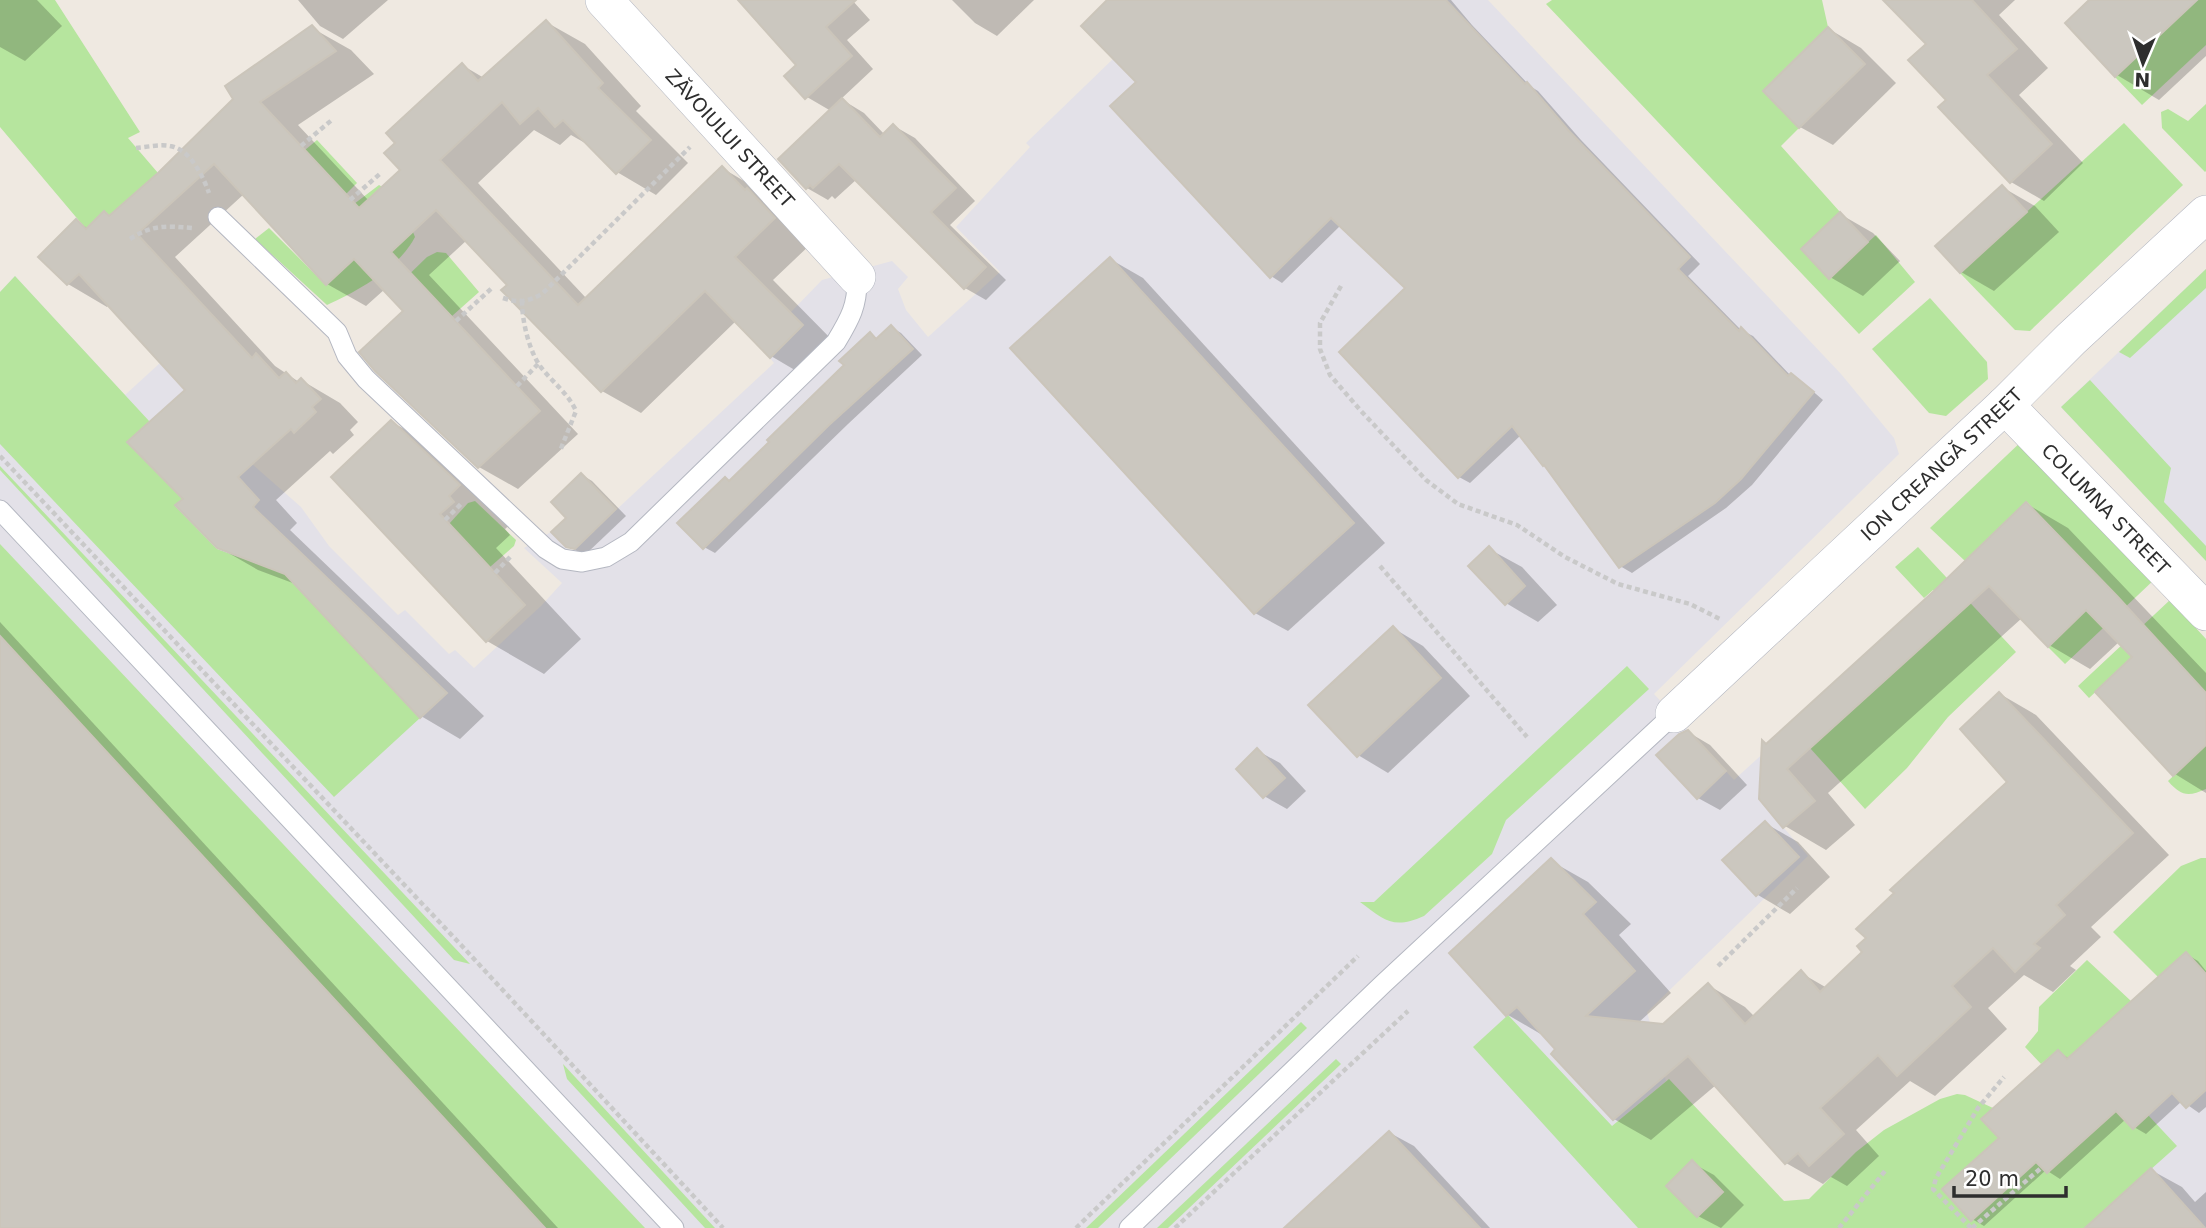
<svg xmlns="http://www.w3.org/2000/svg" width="2206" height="1228" viewBox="0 0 2206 1228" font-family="'DejaVu Sans',sans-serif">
<rect width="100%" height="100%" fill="#efe9e1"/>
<g fill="#e3e1e8">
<path d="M1174,0H1488L1841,374L1894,438L1899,454L1654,694L1734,780L1768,749L1761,760L1759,799L1808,856L1647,1012L1666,1081L1612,1126L1707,1228H0V292L15,276L125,395L160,363L252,464L301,507L329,546L398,615L405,610L449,654L455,650L474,668L541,606L562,583L524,548L551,532L571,552L774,363L770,358L803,326L790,313L822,280L892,261L908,277L898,289L906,310L928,337L1000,272L956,227L1030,147L1026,143Z"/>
<path d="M2206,269V561L2061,407Z"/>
<path d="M2206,1028V1228H1984L2140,1089Z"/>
</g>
<g fill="#b6e59e" fill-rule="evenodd">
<path d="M0,0H55L140,132L128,138L158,173L109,216L104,211L86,229L0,127Z"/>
<path d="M1552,0H1822L1828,27L1763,91L1799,128L1781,146L1840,212L1801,249L1829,278L1876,235L1915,282L1859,334L1546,4Z"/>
<path d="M2197,0H2206V45L2142,105L2115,77Z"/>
<path d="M2206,104V171L2205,172L2162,128L2161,112L2168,109L2188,121Z"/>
<path d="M2124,123L2183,185L2030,331L2015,330L1960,273Z"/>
<path d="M317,140L357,183L346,194L305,150Z"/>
<path d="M379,185C397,195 408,217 415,237C399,268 358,291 327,305L255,239L269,228L326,285L354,259L368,273L378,190L359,208L354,204Z"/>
<path d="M437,252L446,253L479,292L452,316L426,290L404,310L388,295L427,257Z"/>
<path d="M2206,269V288L2130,358L2119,352Z"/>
<path d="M15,276L150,422L127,442L183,499L175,506L217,549L285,574L420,718L334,797L0,444V292Z"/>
<path d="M1930,298L1987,362L1988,379L1946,416L1929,413L1872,349Z"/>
<path d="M2090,380L2171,468L2164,502L2206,546V561L2061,407Z"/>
<path d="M2024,439L2156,578L2065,664L2048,647L2086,610L2094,618L2117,596L2027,502L1965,561L1930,528Z"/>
<path d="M0,466L470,964L454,960L0,470Z"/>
<path d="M475,501L516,540L514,546L490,567L449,524L468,503Z"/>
<path d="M0,544L645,1228H545L0,636Z"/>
<path d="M1918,547L2016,652L1948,717L1907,768L1865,809L1810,748L1956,615L1933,590L1924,598L1895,567Z"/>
<path d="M2170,600L2206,639V693L2154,637L2089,698L2078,686Z"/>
<path d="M1627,666L1649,689L1506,820L1492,854L1424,916C1393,930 1384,920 1360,902H1374Z"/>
<path d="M2206,745V789C2188,797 2181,796 2168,781Z"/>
<path d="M2201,858H2206V974L2186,952L2158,977L2113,932L2181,866Z"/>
<path d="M2087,960L2131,1001L2067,1059L2058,1050L2041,1064L2025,1047L2038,1031L2039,1007Z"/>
<path d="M1508,1015L1612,1126L1669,1079L1784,1201L1809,1199L1856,1152L1884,1130L1940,1099L1957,1094L1965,1095L1993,1108L1999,1138L1942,1189L1984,1209L2036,1162L2047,1173L2116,1111L2133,1128L2148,1115L2177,1146L2085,1228H1638L1473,1047ZM1692,1161L1723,1192L1697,1217L1666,1186Z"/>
<path d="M1301,1022L1307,1028L1098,1228H1086Z"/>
<path d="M1336,1059L1341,1064L1168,1228H1157Z"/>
<path d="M563,1064L715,1228H705L567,1079Z"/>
</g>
<g fill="#0003">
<path d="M0,0H37L62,26L25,61L0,47Z"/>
<path d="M298,0H388L343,39L320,26Z"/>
<path d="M740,0H852L870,20L847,40L873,69L841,99L864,113L885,135L894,126L915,138L975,201L950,225L1006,280L986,300L965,288L857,179L835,199L832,196L828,200L807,188L831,111L807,97L798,65Z"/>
<path d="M952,0H1034L997,36L975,23Z"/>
<path d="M1110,0H1451L1472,25L1530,86L1538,91L1581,140L1700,264L1688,276L1741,330L1753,336L1791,376L1802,382L1823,400L1752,485L1726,508L1632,573L1620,566L1549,468L1544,465L1521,435L1470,483L1459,477L1408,288L1341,225L1282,283L1271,276L1139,82Z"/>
<path d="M1902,0H2015L1999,15L2048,68L2019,95L2083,163L2044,201L2011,182L1948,100L1928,44Z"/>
<path d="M2091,0H2206V56L2159,100L2117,75Z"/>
<path d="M546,22L585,44L641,106L636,111L688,163L656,195L617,172L592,147L571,135L560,145L534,130L478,183L587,299L722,168L761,191L813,242L773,280L841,349L810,379L771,356L736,321L641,413L602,391L509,285L467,240L429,275L578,434L518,489L479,467L376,369L406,311L385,289L366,306L327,284L244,194L175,257L275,366L299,382L301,380L340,403L358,422L350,430L354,435L333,454L330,451L276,500L297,523L290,530L484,716L460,739L421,716L298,585L258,570L218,547L186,499L187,390L109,304L107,307L68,284L77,222L89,229L104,213L111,217L159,174L312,28L351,50L374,74L298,125L369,201L402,170L462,65L484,78Z"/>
<path d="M1829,29L1861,48L1896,83L1833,145L1800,127Z"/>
<path d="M2002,187L2035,206L2059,232L1994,291L1961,272Z"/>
<path d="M1840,214L1873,233L1900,261L1863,296L1830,277Z"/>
<path d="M1110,259L1143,278L1385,543L1288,631L1255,613Z"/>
<path d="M891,327L901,333L922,355L848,424L715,553L704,547L731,482L846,365L870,334L878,339Z"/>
<path d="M392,422L449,455L516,519L505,529L510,535L496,548L581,639L544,674L487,641Z"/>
<path d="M582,475L592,481L626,516L586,554L579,552L567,546Z"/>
<path d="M2027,504L2068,528L2206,673V793L2175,774L2134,657L2119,642L2090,669L2049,645L2022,618L1828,793L1855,825L1826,850L1785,826L1764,743L1767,744L1935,592Z"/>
<path d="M1489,549L1522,567L1557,605L1538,622L1506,603Z"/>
<path d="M0,622L558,1228H0Z"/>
<path d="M1393,628L1423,646L1470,696L1388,773L1358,755Z"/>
<path d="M2000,694L2036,715L2169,855L2091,927L2101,937L2070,966L2076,970L2053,992L2024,975L1988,1008L2007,1029L1935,1096L1910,1081L1856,1130L1879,1156L1847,1186L1831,1177L1823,1184L1786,1163L1716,1085L1651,1140L1614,1119L1553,1054L1558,1050L1544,1036L1508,1015L1551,861L1588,882L1631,924L1619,935L1671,993L1638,1023L1663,1026L1708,985L1745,1007L1755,1017L1801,973L1827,988L1865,952L2010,782Z"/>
<path d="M1688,732L1710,745L1747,785L1720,810L1698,798Z"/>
<path d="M1258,751L1280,763L1306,791L1287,809L1264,796Z"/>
<path d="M1765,823L1798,842L1830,877L1790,914L1758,895L1725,860Z"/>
<path d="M2186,954L2198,961L2206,971V1107L2199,1113L2182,1101L2146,1134L2134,1127L2126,1119L2060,1179L2046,1170L1984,1226L1972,1219L2001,1138L2058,1052L2070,1059Z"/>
<path d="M1390,1133L1414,1146L1490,1228H1287Z"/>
<path d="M1692,1163L1714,1175L1744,1205L1721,1228L1698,1216Z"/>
<path d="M2151,1170L2182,1187L2195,1202L2206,1192V1228H2087Z"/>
</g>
<g fill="#cbc7bf" stroke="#cbc5ba" stroke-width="2">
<path d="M738,0H856L826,27L852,56L805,99L784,76L796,65Z"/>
<path d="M1107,0H1446L1525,84L1527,82L1569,131L1690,257L1678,269L1739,331L1741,327L1788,376L1791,373L1814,392L1741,479L1715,503L1619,568L1544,465L1543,466L1512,426L1458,478L1339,352L1405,288L1331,218L1270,278L1110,106L1136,82L1081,26Z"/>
<path d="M1883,0H1972L2017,49L1987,75L2052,144L2010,183L1938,107L1946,100L1908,60L1926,44Z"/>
<path d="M2089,0H2197L2115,77L2065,23Z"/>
<path d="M546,20L603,83L598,88L651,140L616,174L563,120L555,127L538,108L520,124L502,102L440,160L578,305L722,166L745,190L747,188L775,218L735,257L803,325L770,358L705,291L601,392L501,290L507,285L436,210L391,252L540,411L478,468L375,371L359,352L403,311L354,259L326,285L214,164L137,234L252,358L256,353L279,378L286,372L296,383L301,378L321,399L312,407L316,412L294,433L291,429L238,477L259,500L253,507L447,693L420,718L285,574L217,548L175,505L183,499L127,442L185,390L79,274L67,285L38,257L76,219L86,229L104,211L109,216L158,173L233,99L225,86L312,25L336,51L260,102L359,208L400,170L384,153L395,143L386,133L462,63L478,81Z"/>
<path d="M1828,27L1865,64L1799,128L1763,91Z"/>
<path d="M842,98L880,137L893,124L956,188L931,212L986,267L964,289L839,164L813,188L810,185L806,189L778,159Z"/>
<path d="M2002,185L2027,212L1960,273L1935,246Z"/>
<path d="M1840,212L1868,242L1829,279L1801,249Z"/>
<path d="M1110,257L1354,523L1254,614L1010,348Z"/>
<path d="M891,325L913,349L829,425L703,549L677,523L725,477L729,481L769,442L767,440L844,365L839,361L870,332L876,339Z"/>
<path d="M391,420L460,485L449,496L454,502L440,514L525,605L486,642L331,477Z"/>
<path d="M581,473L616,509L575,549L566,547L551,532L566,518L551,502Z"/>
<path d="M2026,502L2117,596L2206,693V745L2173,776L2095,692L2132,657L2086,610L2048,647L1989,586L1787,769L1815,801L1783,828L1759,799L1762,740L1766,744L1934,591Z"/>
<path d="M1489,546L1525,586L1505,605L1468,566Z"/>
<path d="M1393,626L1441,678L1357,757L1308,705Z"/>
<path d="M0,636L545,1228H0Z"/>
<path d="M1999,692L2133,833L2056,905L2065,915L2034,944L2040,948L2015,972L1993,948L1952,986L1971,1007L1897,1076L1878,1055L1820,1108L1844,1134L1809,1166L1798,1153L1785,1164L1688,1056L1613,1120L1551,1054L1555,1049L1517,1007L1506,1016L1449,953L1551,858L1596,902L1583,914L1635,971L1586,1016L1663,1024L1708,983L1745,1024L1801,970L1820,992L1862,952L1857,946L1866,938L1856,929L1894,893L1890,890L2007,782L1960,729Z"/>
<path d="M1688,730L1726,771L1697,799L1656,755L1679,734Z"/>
<path d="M1257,748L1285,778L1263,798L1236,769Z"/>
<path d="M1765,821L1799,857L1756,896L1722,860Z"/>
<path d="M2186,952L2206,974V1090L2186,1108L2172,1093L2133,1129L2116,1111L2047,1173L2036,1162L1971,1221L1942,1189L1999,1138L1981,1119L2058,1050L2067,1059Z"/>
<path d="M1389,1131L1480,1228H1284Z"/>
<path d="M1692,1160L1723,1192L1697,1217L1666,1186Z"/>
<path d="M2151,1168L2205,1228H2085Z"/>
</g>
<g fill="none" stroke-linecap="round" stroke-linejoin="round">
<defs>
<g id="lane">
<path d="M218,217L337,332L347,356L366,379L546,549L562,559L582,562L606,557L631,542L836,342C850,319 858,305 857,277"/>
<path d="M0,510L674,1228"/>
<path d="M1129,1228L1383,984L1674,714"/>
</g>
<g id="street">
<path id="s1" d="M604,0L857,277"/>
<path id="s2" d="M2005,405L2206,612"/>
<path id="s3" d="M1674,714L2005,405L2071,339L2206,214"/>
</g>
</defs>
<use href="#lane" stroke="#b4b7c1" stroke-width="21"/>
<use href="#street" stroke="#b4b7c1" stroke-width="38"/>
<g stroke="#c9c9c9" stroke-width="4.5" stroke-dasharray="5 3.5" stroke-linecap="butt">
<path d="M301,146L333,119"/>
<path d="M136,148C147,147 160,144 170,146C190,149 203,176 209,193"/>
<path d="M350,200L382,172"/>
<path d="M130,239C153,224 167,226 193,228"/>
<path d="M1341,286L1320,323V349L1330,375L1361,411L1426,480L1458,504L1517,525L1565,557L1618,584L1690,604L1722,620"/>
<path d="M503,298C518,303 527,302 542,294L690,147"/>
<path d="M522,301C522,321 529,350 540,366C552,382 568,393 576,411L560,451"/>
<path d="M456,321L493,287"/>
<path d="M517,386L538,364"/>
<path d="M0,456L462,946L723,1228"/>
<path d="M445,520L461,504"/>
<path d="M1380,566L1527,737"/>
<path d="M495,573L511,556"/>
<path d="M1718,966L1797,888"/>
<path d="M1076,1228L1358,956"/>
<path d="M1175,1228L1408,1011"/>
<path d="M1839,1228L1885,1171"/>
<path d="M1971,1228L1933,1189L1936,1178L1978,1108L2004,1077"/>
<path d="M1972,1228L2041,1168"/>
</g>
<use href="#lane" stroke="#fff" stroke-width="19"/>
<use href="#street" stroke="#fff" stroke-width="37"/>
</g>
<g text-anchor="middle" stroke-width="6" stroke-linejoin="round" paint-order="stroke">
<g font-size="19" fill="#2e2e2e" stroke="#fff">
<text dy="7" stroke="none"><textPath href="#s1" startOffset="187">ZĂVOIULUI STREET</textPath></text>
<text dy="7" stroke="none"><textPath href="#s3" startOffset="366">ION CREANGĂ STREET</textPath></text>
<text dy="7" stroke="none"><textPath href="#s2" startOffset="145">COLUMNA STREET</textPath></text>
</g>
</g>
<g transform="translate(2143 63) rotate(182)" stroke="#ffffff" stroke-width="5" paint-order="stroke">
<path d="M0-5L12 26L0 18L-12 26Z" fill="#2e2e2e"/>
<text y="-10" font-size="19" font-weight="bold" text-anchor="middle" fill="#2e2e2e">N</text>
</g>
<path d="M1954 1186v10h112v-10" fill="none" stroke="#2e2e2e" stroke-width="3.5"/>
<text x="1965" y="1186" font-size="21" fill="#2e2e2e" stroke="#ffffff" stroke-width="5" paint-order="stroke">20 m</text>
</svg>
